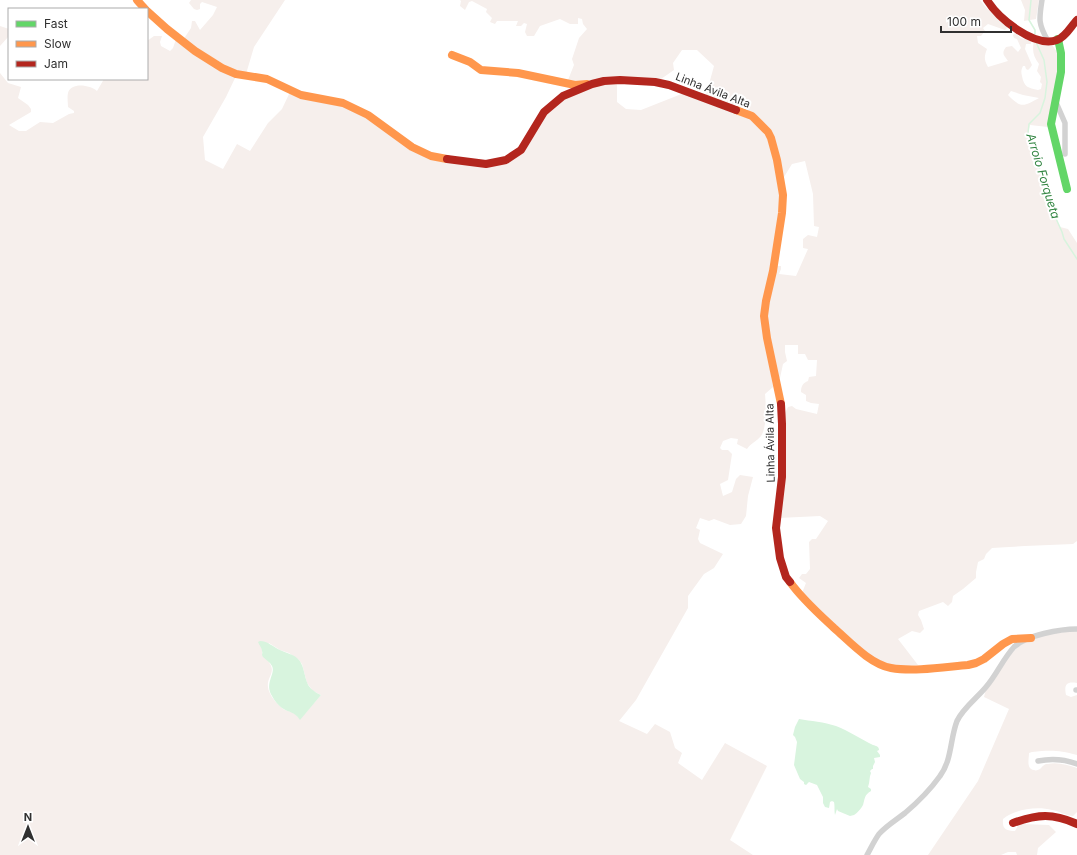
<svg xmlns="http://www.w3.org/2000/svg" width="1077" height="855" viewBox="0 0 1077 855" font-family="Inter,sans-serif">
<rect width="100%" height="100%" fill="#fff"/>
<g fill="#f6efec" fill-rule="evenodd">
<path d="M191,0H285L254,47L246,74L237,72L183,40L191,28L192,21H195L200,30L213,15L217,7L202,2L200,4V9L197,10L194,9L189,3Z"/>
<path d="M460,0H980C988,11 998,19 1008,27L1005,30L988,24L983,28L985,31L981,36H977L978,43L987,49C984,57 984,60 988,67L1008,61C1004,55 1001,54 1006,47L1012,46L1018,52L1021,48L1017,39L1014,38L1013,35L1015,33L1021,38L1031,41V44H1026L1025,49L1032,65L1030,68L1028,70L1026,69L1025,66H1023C1021,70 1021,72 1022,76C1024,87 1028,88 1038,90L1041,89L1042,84L1040,82L1041,77L1037,71L1039,64C1033,56 1032,50 1034,41L1052,45L1057,52L1059,66L1048,127L1030,125L1028,133L1054,214L1060,227L1068,229L1077,243V541L1073,544L1025,546L992,548L986,554L984,559L978,562L976,572V578L963,589L953,596L952,602L948,606L943,602L919,611L918,615L921,620L924,629L920,633L912,631L898,639L918,665L910,666L891,665L873,658L858,647L802,593L806,583L799,578L802,574H806L810,569L809,542L812,539H816L828,521L820,516L779,518L784,415L788,407L792,406L796,409L817,414L819,404L811,403L806,401V395L801,392C801,386 803,383 808,381L809,377L816,376L817,360H808L805,354H798V345H785V352L787,361L783,364L780,378L777,379L766,317L775,266H781V269L779,274L796,276L808,249L803,248V239L808,235L817,237L819,227L814,226L813,194L805,161L792,164L784,177L769,130L706,95L714,66L697,50H682L673,63L674,70L661,79L609,77L582,82L568,80L574,65L572,59L579,38L587,29L583,24L582,19L578,18V24H570L560,19L540,26L534,36H527L525,32L527,24L524,23L521,26H516L518,21H497L495,24L490,22L492,18L486,12L487,9L472,1L469,2L465,10L460,6L461,1ZM1011,91L1023,95L1039,98C1023,107 1021,108 1008,95Z"/>
<path d="M1021,0H1039L1036,19L1024,21L1025,10Z"/>
<path d="M0,26L9,29V36L0,46Z"/>
<path d="M154,36H162L160,42L161,46L170,51L173,48L176,39L236,76L226,97L203,137L205,160L223,169L237,144L250,151L268,123L282,109L290,92L342,105L368,117L429,158L507,162L546,114L564,98L593,86L617,82V102L626,109L641,110L684,93L750,119L767,137L774,160L780,200L771,269L763,301L769,361L773,387L765,394C766,404 767,428 761,436C757,441 750,444 747,449L737,444L738,439L731,438L723,441L720,448L722,450H728L732,454L728,480L720,484L723,496L732,492L736,479L740,475L753,477L748,496L746,516L741,524L730,525L714,519L709,521L700,518L696,528L700,530L698,539L700,543L723,554L714,568L704,574L688,596V608L636,700L619,721L647,734L655,724L670,732L675,748L682,753L678,763L702,780L725,743L767,766L730,840L753,855H0V73L8,83L21,87L18,98L28,105L31,109V112L9,125L19,131H26L40,122L53,123L69,114L74,113V111L68,107C68,103 67,97 68,93C71,82 90,85 97,91L104,79H147V41ZM269,643L280,650L289,653L299,660L302,664L307,683L313,691L321,695L300,719C298,717 296,715 294,713C290,711 285,711 282,708C277,704 271,697 269,691C263,675 283,673 262,655V651Z"/>
<path d="M1077,631V683C1066,681 1064,685 1066,695L1071,697L1077,695V755C1059,750 1050,750 1032,752L1029,753C1029,759 1026,769 1034,770C1036,771 1038,770 1040,769C1043,766 1044,764 1048,764C1057,762 1068,765 1077,768V812L1073,816C1066,816 1059,811 1052,810C1037,806 1015,809 1003,819C1002,829 1006,831 1015,831L1018,826L1021,824L1049,825L1056,832L1038,848L1037,855H1017L1016,852H1008L1001,855H928L978,781L1009,709L984,697L986,689L1012,653C1028,635 1054,633 1077,631Z"/>
</g>
<g fill="#d8f4de">
<path d="M260,641C268,641 273,647 280,650C286,653 294,654 299,660C301,662 302,665 303,668C307,682 306,688 321,695L300,720C294,711 289,713 282,708C278,705 274,700 272,696C264,683 276,674 272,666C270,662 266,660 263,657C261,654 263,654 262,651C262,648 259,645 258,642Z"/>
<path d="M799,719C811,721 824,722 836,726C849,731 861,739 873,745C876,746 879,746 879,750L877,751L880,755V757L874,758L875,762L873,766V769H872L870,771L871,773C869,777 870,782 868,787L871,789V791C864,795 865,799 863,805C861,809 857,813 854,815L850,816L838,811L837,809L835,815C834,810 835,807 834,802L832,801L830,802L829,808L825,807L823,803V797L817,785L809,782L806,785L804,784V782L800,779L794,765L797,742L795,737L793,735L795,727Z"/>
</g>
<g fill="none" stroke-linecap="round" stroke-linejoin="round">
<g stroke="#d8f4de" stroke-width="1.5">
<path d="M1031,0L1029,20L1035,30V34"/>
<path d="M1036,42L1044,60L1047,82L1045,98L1040,113L1029,124L1028,133L1054,214L1062,232L1064,239L1077,259"/>
</g>
<g stroke="#d2d2d2" stroke-width="5.5">
<path d="M1042,0C1039,19 1038,24 1048,41"/>
<path d="M1055,100L1065,123V154"/>
<path d="M1076,690H1077"/>
<path d="M1038,761C1052,758 1064,759 1077,764"/>
<path d="M867,855C871,848 874,841 879,834C886,826 896,820 905,813C918,802 930,790 940,776C952,760 950,739 957,721C963,708 977,698 986,687C997,674 1003,659 1014,647C1026,635 1061,629 1077,629"/>
</g>
<path stroke="#63d668" stroke-width="8" d="M1058,39L1061,53V72L1051,124L1067,189"/>
<g stroke="#ff974d" stroke-width="8">
<path d="M137,0L145,9"/>
<path d="M147,11L167,29L195,51L222,68L236,74L267,79L301,95L343,103L368,115L412,147L431,156L447,159"/>
<path d="M452,55L470,62L481,70L518,73L575,85L587,84"/>
<path d="M736,110L752,116L768,132L771,138L777,160L783,195L782,213L773,271L766,301L764,316L767,338L781,404"/>
<path d="M790,582C802,599 819,614 834,628C850,642 870,664 891,668C914,672 945,667 968,665L976,663L984,659L1003,644L1012,639L1031,638"/>
</g>
<g stroke="#b3261e" stroke-width="8">
<path d="M987,0C998,18 1034,48 1057,40C1066,37 1071,26 1077,20"/>
<path d="M447,159L486,164L506,160L521,150L544,112L563,96L592,84L604,81L620,80L655,82L669,85L736,110"/>
<path d="M781,404L782,424V477L776,528L780,558L786,577L790,582"/>
<path d="M1013,823C1038,814 1053,813 1077,824"/>
</g>
</g>
<g text-anchor="middle" stroke-width="4" stroke-linejoin="round" paint-order="stroke">
<g font-size="11" fill="#303030" stroke="#fff">
<text transform="translate(713 90) rotate(21)" y="4">Linha Ávila Alta</text>
<text transform="translate(770 443) rotate(-91)" y="4">Linha Ávila Alta</text>
</g>
<g font-size="12" font-style="italic" fill="#318541" stroke="#fff">
<text transform="translate(1043 176) rotate(73)" y="4">Arroio Forqueta</text>
</g>
</g>
<rect x="8" y="8" width="140" height="72" fill="#ffffff" stroke="#acacac"/>
<rect x="16" y="21" width="20" height="6" fill="#63d668" stroke="#acacac"/>
<text x="44" y="28" font-size="12" fill="#303030">Fast</text>
<rect x="16" y="41" width="20" height="6" fill="#ff974d" stroke="#acacac"/>
<text x="44" y="48" font-size="12" fill="#303030">Slow</text>
<rect x="16" y="61" width="20" height="6" fill="#b3261e" stroke="#acacac"/>
<text x="44" y="68" font-size="12" fill="#303030">Jam</text>
<g transform="translate(28 827)" stroke="#ffffff" stroke-width="3" paint-order="stroke">
<path d="M0-3L7 15L0 10L-7 15Z" fill="#303030"/>
<text y="-6" font-size="11" font-weight="bold" text-anchor="middle" fill="#303030">N</text>
</g>
<path d="M941 26v6h70v-6" fill="none" stroke="#303030" stroke-width="2"/>
<text x="947" y="26" font-size="12" fill="#303030" stroke="#ffffff" stroke-width="3" paint-order="stroke">100 m</text>
</svg>
